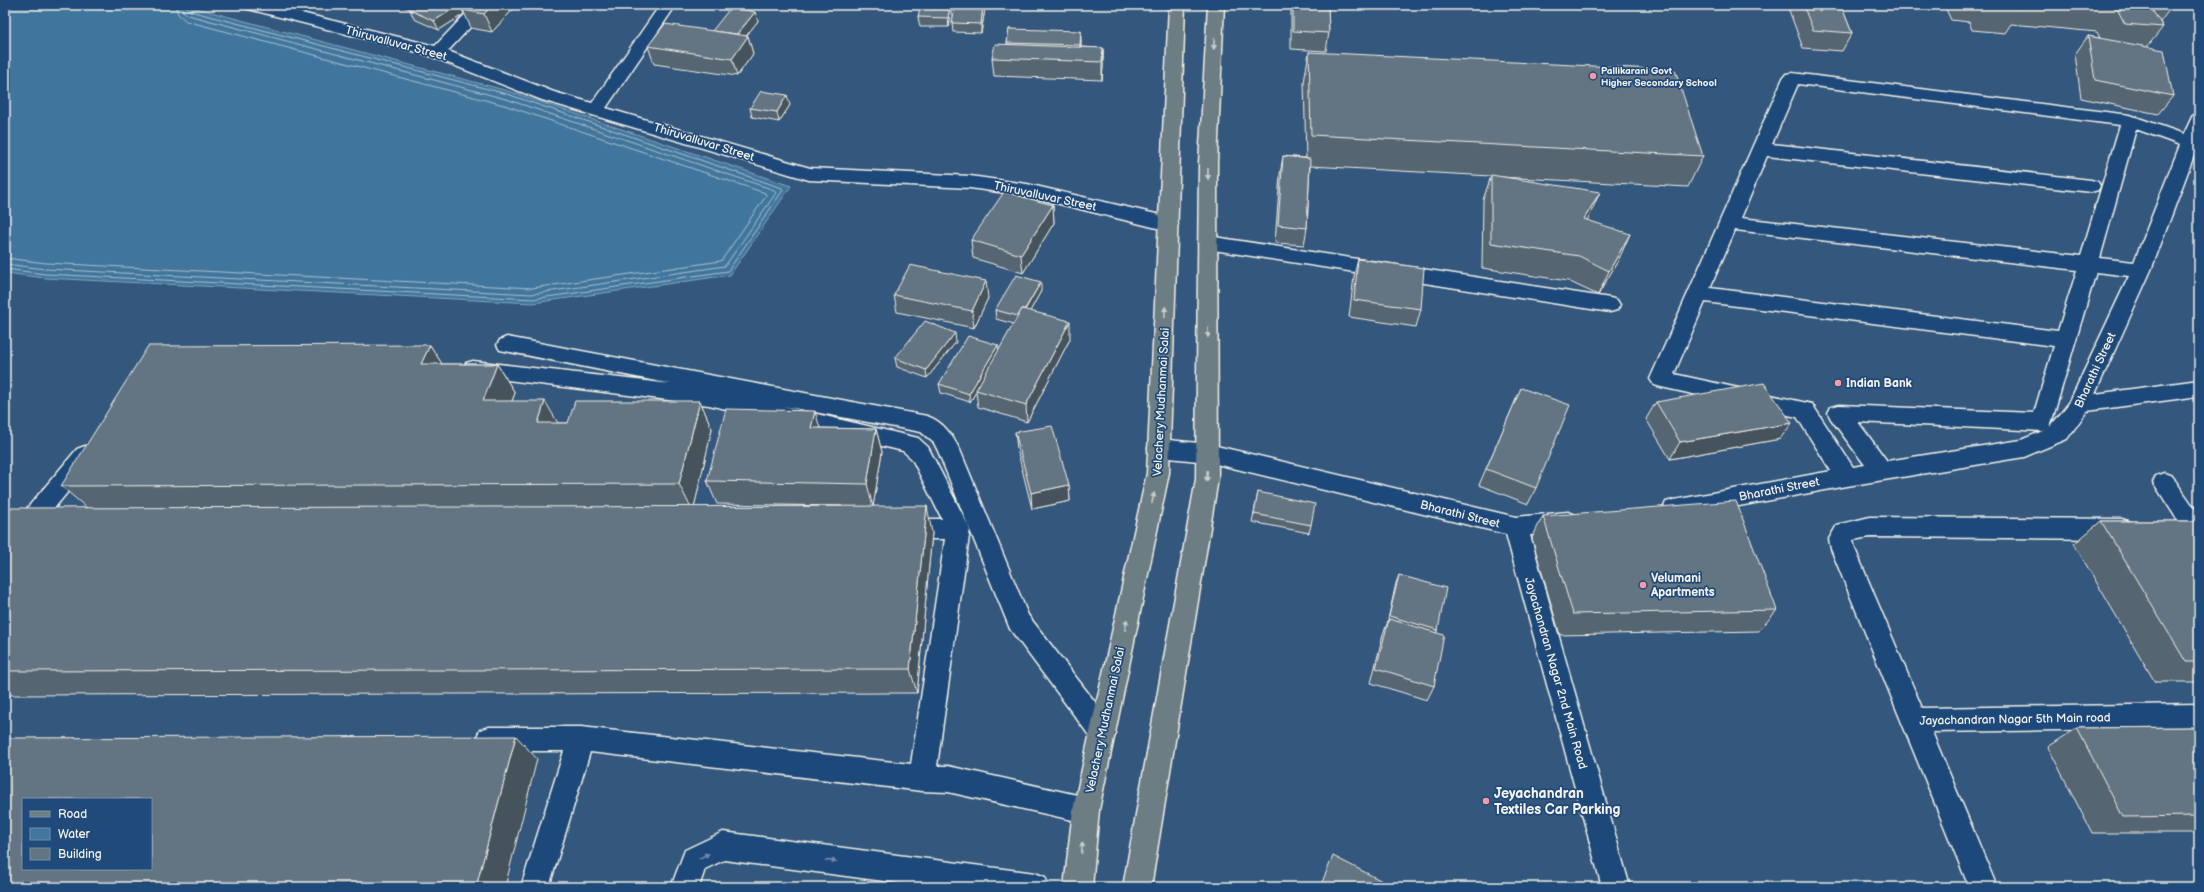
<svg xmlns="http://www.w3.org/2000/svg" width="2204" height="892" viewBox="0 0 2204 892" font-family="'Balsamiq Sans',sans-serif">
<rect width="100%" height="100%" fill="#33577d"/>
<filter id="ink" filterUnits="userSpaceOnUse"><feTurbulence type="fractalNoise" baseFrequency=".025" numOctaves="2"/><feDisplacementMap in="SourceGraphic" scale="8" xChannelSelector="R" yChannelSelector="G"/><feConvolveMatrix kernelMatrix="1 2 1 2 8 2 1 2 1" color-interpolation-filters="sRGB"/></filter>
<g filter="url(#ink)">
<path fill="#41769e" stroke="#89a7bc" d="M5,5H180L192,7L508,91L791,186L730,275L533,303L45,278L5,273Z"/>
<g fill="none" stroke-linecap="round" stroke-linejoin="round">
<g stroke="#acc0ca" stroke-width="1">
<path d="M5,258L46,263L532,288L721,261L766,196L765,193L504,105L186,21L178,14L175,5"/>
<path d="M5,264L45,269L532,294L725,266L776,193L774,190L506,99L188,15L183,11L181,5"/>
<path d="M5,269L45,274L533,299L728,271L783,190L782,188L507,94L190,11L186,5"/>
</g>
<defs>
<g id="minor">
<path d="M122,5H148L146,8H124Z"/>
<path d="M242,5H269L435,46L474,5H491L448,51L554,92L592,103L660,5H676L606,108L810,168L970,176L1027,184L1169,217L1176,219L1178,224L1176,229L1169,231L1027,196L970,188L809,180L542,100L425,54L244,8Z"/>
<path d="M1792,73L2130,115L2184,134L2193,115L2199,113V142L2151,270L2095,394L2199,380V396L2087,411L2067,439L2024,457L1847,486L1674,518L1666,516L1663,509L1666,502L1674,500L1831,471L1797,417L1661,387L1654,385L1650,379L1783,78L1786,74ZM1798,84L2120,125L2081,256L1741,218L1767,156L2091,192L2098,190L2100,186L2098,182L2091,180L1772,144ZM2136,129L2180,145L2134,262L2100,258ZM1735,230L2077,270L2058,331L1710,288ZM2096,272L2129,276L2069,403L2050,427ZM1705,302L2054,346L2034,413L1839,405L1831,407L1828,413L1831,419L1865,465L1853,467L1812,404L1674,374ZM1858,422L2042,431L2045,430L2021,440L1887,461Z"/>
<path d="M1208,236L1610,298L1617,300L1620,305L1617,310L1610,312L1201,248L1198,243L1201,238Z"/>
<path d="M507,337L927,416C944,422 952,435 960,450L1028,615L1112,724L1116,733L1112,742L1103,745L1094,742L1010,629L938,451L934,443L921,432L783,406L918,438L928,447L970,529L937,766H948L1086,797L1096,801L1099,810L1096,819L1086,823L948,792L922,791L590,752L549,887H521L564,751H489L480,748L476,739L480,730L489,727H581L911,764L945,539H901L893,536L889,529L893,522L901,519H942L912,459L903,451L709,405L466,375L463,369L466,363L473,361L671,384L500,350L497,345L500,340Z"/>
<path d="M1159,439L1208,444L1516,517L1568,512L1576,515L1580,522L1576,529L1568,532L1530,535L1630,887H1602L1506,534L1208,462L1159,457L1151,454L1148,448L1151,442Z"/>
<path d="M85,446L93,449L96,455L93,461L34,533L26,536L18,533L14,526L18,519L77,449Z"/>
<path d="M2164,473L2172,476L2199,515V544L2191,541L2153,482L2156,476Z"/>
<path d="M1870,517L2122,519L2130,522L2134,529L2130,536L2122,539L1870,537L1853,540L1855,549L1922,708L2199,704V728L1932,732L1997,887H1969L1831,549L1829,539L1837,525Z"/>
<path d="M723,832L1035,873L1045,877L1049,887H929L724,860L705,869L699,887H671L685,850Z"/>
</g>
<g id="major">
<path d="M1169,5H1185L1169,473L1099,810L1092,887H1064L1073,810L1147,473Z"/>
<path d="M1208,5H1224L1217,163L1218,479L1151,887H1123L1196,479L1199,163Z"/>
</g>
</defs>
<use href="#minor" stroke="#f4f1e8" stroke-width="3"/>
<use href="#major" stroke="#f4f1e8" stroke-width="3"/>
<use href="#minor" fill="#1f4a7a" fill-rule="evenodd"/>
<use href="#major" fill="#6c7e84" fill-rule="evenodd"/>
</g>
<g fill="#556571" stroke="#f4f1e8">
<path d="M404,5H460L464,14L439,30L414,19L410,10V9L404,7Z"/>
<path d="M468,5H517L492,32L471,28L463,10Z"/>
<path d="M613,5H663L661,8Z"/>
<path d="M921,5H952L949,27H920L918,17Z"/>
<path d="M955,5H984L985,9L981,33L953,32L952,23Z"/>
<path d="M1291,5H1328L1329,33L1326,51L1291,49Z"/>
<path d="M1787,5H1841L1852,33L1842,51L1803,48Z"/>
<path d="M1944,5H2167L2169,10L2160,22L2163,27L2147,47L2173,96L2158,114L2081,98L2075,54L2088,36L2100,38L2097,32L2011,24L2005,33L1972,30L1969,22L1951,20Z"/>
<path d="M758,21L746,36H748L753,54L737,76L654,64L648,46L712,31Z"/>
<path d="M1009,29L1081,40V47L1103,48V66L1102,80L994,76L992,58L1007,44Z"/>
<path d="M1309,52L1703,156L1688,187L1500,177L1589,217L1587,220L1619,259L1598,295L1568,281L1482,268L1483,200L1491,176L1310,166L1307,228L1304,245L1275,243L1280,174L1283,156L1306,158L1304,82Z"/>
<path d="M790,105L779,122L752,117L750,108Z"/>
<path d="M1053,205L1054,223L1023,273L973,258L971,240Z"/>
<path d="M1358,259L1421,309L1416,327L1349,317L1354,276Z"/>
<path d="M1041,291L1030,311L1070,339L1027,422L978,407L976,392L970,402L941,393L939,384L999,350L1014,324L996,319L995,310Z"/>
<path d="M894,295L988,298L974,328L897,312Z"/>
<path d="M956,342L927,378L897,367L895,358Z"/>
<path d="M430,345L442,364H497L515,393L512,401L558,423H568L700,401L712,429L694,507L842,506L717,504L707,481L820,428L876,429L882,452L873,506L932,533L917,693L5,695V513L87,508L61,486Z"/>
<path d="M1521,388L1536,488L1528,504L1479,485Z"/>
<path d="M1656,402L1780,439L1670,459L1646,419Z"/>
<path d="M1015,432L1069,485L1070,501L1032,509L1017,449Z"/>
<path d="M1258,492L1311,525L1309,533L1252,522Z"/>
<path d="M1543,516L1777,610L1759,631L1560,635L1532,538Z"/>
<path d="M2101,521H2199V682H2155L2074,544Z"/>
<path d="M1399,575L1438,630L1436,633L1434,686L1427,700L1371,683L1383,634L1387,624L1396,583Z"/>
<path d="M2199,727V833H2092L2048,747L2077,728Z"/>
</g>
<g fill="#45525c" stroke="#f4f1e8">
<path d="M459,5H460L464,14L439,30L434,21Z"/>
<path d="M492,5H517L492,32L484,14Z"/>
<path d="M660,5H663L661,8Z"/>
<path d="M950,5H952V7L949,27L948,18Z"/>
<path d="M983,5H984L985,9L981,33V24Z"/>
<path d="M755,12L758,21L739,45L736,36Z"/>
<path d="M1081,31V40L1080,54V45Z"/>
<path d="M748,36L753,54L737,76L732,59Z"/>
<path d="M1103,48V66L1102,80V62Z"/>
<path d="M787,95L790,105L779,122L777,112Z"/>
<path d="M1600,192L1589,217L1573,244L1584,219Z"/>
<path d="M1053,205L1054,223L1023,273L1021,255Z"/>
<path d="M1630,234L1619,259L1598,295L1609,271Z"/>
<path d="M986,281L988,298L974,328L972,311Z"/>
<path d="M1041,282V291L1022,326L1021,317Z"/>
<path d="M1070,321V339L1027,422L1026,405Z"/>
<path d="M955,333L956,342L927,378L926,370Z"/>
<path d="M430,345L449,375L421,364Z"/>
<path d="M998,345L999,354L976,390V392L970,402L969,394Z"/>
<path d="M497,364L515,393L501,430L483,401Z"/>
<path d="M545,401L562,430L538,423Z"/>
<path d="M700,401L712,429L693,512L679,484Z"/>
<path d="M815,411L822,435L811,428Z"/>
<path d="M1792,423L1780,439L1670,459L1680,442Z"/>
<path d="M876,429L882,452L873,507L867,484Z"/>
<path d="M1069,485L1070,501L1032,509L1031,493Z"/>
<path d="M927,506L932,533L917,693L910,669Z"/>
<path d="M516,736L537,759L505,887H476Z"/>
</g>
<g fill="#637583" stroke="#f4f1e8" fill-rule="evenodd">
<path d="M417,5H459L434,21L410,10Z"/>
<path d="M468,5H492L484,14L463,10Z"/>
<path d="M921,5H950L948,18L918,17Z"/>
<path d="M955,5H983L981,24L952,23Z"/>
<path d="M1293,5H1328L1329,33L1293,31Z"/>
<path d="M1803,5H1841L1852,33L1813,30Z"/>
<path d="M1991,5H2020L2022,8Z"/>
<path d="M2092,5H2167L2169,10L2151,8L2163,27L2125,24L2116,7Z"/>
<path d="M731,7L755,12L737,34L712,31Z"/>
<path d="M665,24L748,36L732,59L648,46Z"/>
<path d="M1009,29L1081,31L1080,45L1007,43Z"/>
<path d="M2088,36L2164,50L2173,96L2095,80Z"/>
<path d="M995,44L1103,48L1102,62L992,58Z"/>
<path d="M1309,52L1675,70L1703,156L1311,135Z"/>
<path d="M761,91L787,95L777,112L750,108Z"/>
<path d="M1283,156L1310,159L1307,228L1278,225Z"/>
<path d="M1491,175L1600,192L1584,219L1630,234L1609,271L1579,256L1491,243Z"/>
<path d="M1004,192L1053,205L1021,255L971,240Z"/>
<path d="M1358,259L1424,268L1421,309L1354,300Z"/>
<path d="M910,265L986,281L972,311L894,295Z"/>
<path d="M1016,275L1041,282L1025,309H1022L1018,316L995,310Z"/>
<path d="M1022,309L1070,321L1026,405L976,390Z"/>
<path d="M925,321L955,333L926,370L895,358Z"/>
<path d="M968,336L998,345L969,394L939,384Z"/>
<path d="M430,345L421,364H497L483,401H545L538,423H568L575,401H700L679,484L61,486L148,346Z"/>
<path d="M1764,383L1792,423L1680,442L1656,402Z"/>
<path d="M1521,388L1570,405L1536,488L1486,469Z"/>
<path d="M726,409L815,411L811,428L876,429L867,484L707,481Z"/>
<path d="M1052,426L1069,485L1031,493L1015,432Z"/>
<path d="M1258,492L1315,504L1311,525L1254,514Z"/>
<path d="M1736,501L1777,610L1573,614L1543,516Z"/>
<path d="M927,506L910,669L5,671V513L8,508Z"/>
<path d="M2101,521H2199V662H2186Z"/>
<path d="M1399,575L1446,588L1438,630L1389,616Z"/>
<path d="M1389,619L1444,635L1434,686L1376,668Z"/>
<path d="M2199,727V816L2123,817L2077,728Z"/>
<path d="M516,736L476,887H5V738ZM23,799H151V869H23Z"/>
<path d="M1333,856L1386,883L1384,887H1320Z"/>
</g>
<defs><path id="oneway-solid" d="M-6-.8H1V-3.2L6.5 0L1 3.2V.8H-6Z"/></defs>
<g fill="#cbceca">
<use href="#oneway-solid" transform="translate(1214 44) rotate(93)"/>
<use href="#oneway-solid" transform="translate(1208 174) rotate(90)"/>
<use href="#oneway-solid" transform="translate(1165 312) rotate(-88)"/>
<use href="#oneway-solid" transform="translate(1208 332) rotate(90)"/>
<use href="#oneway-solid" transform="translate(1207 476) rotate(93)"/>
<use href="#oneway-solid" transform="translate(1153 498) rotate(-78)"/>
<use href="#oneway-solid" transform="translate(1126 625) rotate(-78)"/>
<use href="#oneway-solid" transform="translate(1082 848) rotate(-84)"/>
</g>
<g fill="#748da6">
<use href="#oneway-solid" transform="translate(704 856) rotate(-26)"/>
<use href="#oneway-solid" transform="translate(831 861) rotate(7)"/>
</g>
</g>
<g fill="#ff9aa2" stroke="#1f4a7a" stroke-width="1.5">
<circle cx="1593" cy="76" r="4"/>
<circle cx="1838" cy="383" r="4"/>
<circle cx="1643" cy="585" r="4"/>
<circle cx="1486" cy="801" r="4"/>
</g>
<g text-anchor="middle" stroke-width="3.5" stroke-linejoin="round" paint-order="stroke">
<g font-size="10" font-weight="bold" fill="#f4f1e8" stroke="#1f4a7a" text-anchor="start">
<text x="1601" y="74">Pallikarani Govt<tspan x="1601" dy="12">Higher Secondary School</tspan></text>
</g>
<g font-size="12" fill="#f4f1e8" stroke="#1f4a7a">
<text transform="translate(396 43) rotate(15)" y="4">Thiruvalluvar Street</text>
<text transform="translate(704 142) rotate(17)" y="4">Thiruvalluvar Street</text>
<text transform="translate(1045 196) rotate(12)" y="4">Thiruvalluvar Street</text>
<text transform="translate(2095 370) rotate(-65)" y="4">Bharathi Street</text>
<text transform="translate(1161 402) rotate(-87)" y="4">Velachery Mudhanmai Salai</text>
<text transform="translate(1779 489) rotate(-11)" y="4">Bharathi Street</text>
<text transform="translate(1460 514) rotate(14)" y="4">Bharathi Street</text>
<text transform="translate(1556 673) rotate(74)" y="4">Jayachandran Nagar 2nd Main Road</text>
<text transform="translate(2015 719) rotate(-1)" y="4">Jayachandran Nagar 5th Main road</text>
<text transform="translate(1105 720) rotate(-78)" y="4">Velachery Mudhanmai Salai</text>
</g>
<g font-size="12" font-weight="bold" fill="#f4f1e8" stroke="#1f4a7a" text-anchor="start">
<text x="1846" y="387">Indian Bank</text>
<text x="1651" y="582">Velumani<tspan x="1651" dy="14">Apartments</tspan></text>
</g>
<g font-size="14" font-weight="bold" fill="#f4f1e8" stroke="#1f4a7a" text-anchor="start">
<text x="1494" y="798">Jeyachandran<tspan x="1494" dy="16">Textiles Car Parking</tspan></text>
</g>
</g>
<rect width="2204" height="892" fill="none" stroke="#1f4a7a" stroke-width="20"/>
<rect x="10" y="10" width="2184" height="872" fill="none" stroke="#f4f1e8" stroke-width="1.5" filter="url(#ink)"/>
<rect x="22" y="798" width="130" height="72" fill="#1f4a7a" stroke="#748da6"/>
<rect x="30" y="811" width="20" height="6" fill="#6c7e84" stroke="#748da6"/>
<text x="58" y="818" font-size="12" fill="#f4f1e8">Road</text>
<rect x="30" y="828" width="20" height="12" fill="#41769e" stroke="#748da6"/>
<text x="58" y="838" font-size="12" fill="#f4f1e8">Water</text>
<rect x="30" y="848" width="20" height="12" fill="#637583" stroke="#748da6"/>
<text x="58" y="858" font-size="12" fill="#f4f1e8">Building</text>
</svg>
